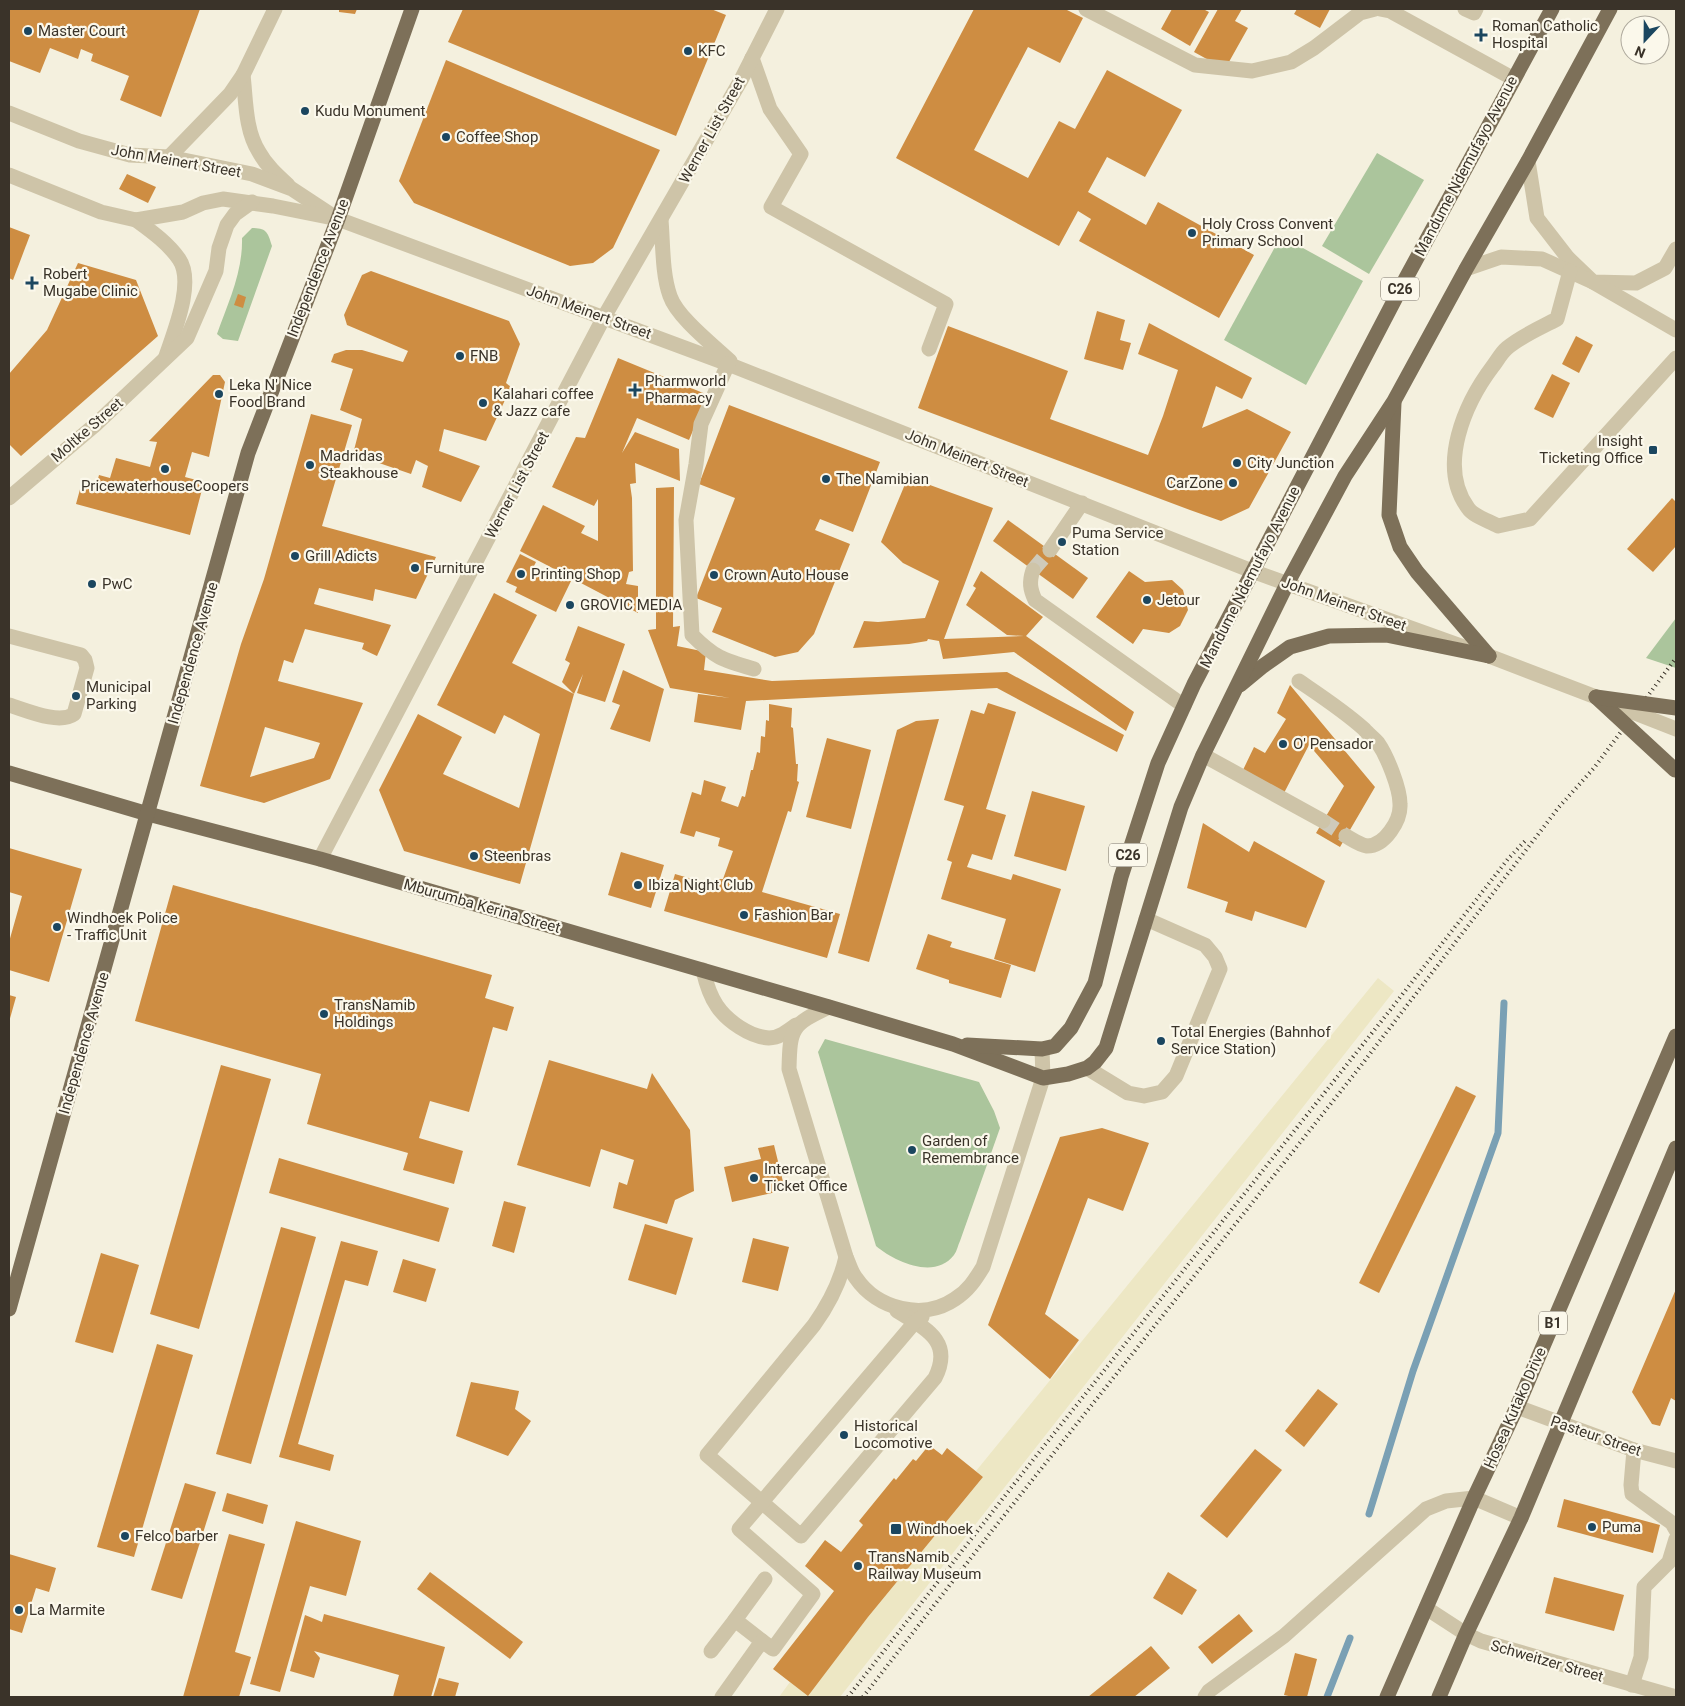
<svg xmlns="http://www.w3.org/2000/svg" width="1685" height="1706" viewBox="0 0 1685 1706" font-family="Roboto,sans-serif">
<rect width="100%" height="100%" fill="#f4f0de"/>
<g fill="#abc59c">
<path d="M1377,153L1424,180L1369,274L1322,246Z"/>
<path d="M252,228C267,228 268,233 272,246L238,341L223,339L217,334C228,303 243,272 242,238Z"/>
<path d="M1281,236L1363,281L1306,385L1224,340Z"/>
<path d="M1676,618V668L1646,658Z"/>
<path d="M825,1039L979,1082L994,1111L1000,1128L960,1241C958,1245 957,1251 954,1255C935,1280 895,1262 876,1246L818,1052Z"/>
</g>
<path fill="#ede7c4" d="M1378,978L1394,991L840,1697H779L790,1682L808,1695L868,1617L983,1477L976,1471Z"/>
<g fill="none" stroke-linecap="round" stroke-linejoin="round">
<g stroke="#7aa0b4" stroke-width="7">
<path d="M1369,1514L1413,1371L1498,1133L1504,1003"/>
<path d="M1327,1697L1350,1638"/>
</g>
</g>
<g fill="#ce8d42" fill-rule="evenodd">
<path d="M9,9H200L161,117L120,100L129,76L91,61L93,54L81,49L78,59L50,48L40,73L9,61Z"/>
<path d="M339,9H357L355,14L339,12Z"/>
<path d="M463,9H711L726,15L676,136L448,42Z"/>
<path d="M974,9H1065L1083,18L1060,63L1028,47L974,150L1028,178L1059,121L1075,129L1107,70L1182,110L1145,177L1107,157L1088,192L1146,225L1158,202L1254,255L1219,318L1079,241L1091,219L1078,211L1059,246L896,158Z"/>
<path d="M1172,9H1203L1209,12L1190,46L1161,29Z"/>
<path d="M1218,9H1242L1235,21L1248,28L1225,69L1194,52Z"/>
<path d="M1297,9H1330L1320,28L1294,14Z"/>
<path d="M446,60L660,150L613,248L593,263L570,266L414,203L399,181Z"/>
<path d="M127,174L156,187L148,203L119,189Z"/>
<path d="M9,227L30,235L13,280L9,278Z"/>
<path d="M78,263L136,280L158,336L21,456L9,444V374L47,330Z"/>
<path d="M371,271L509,321L520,344L506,383L511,387L486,441L444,429L439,451L480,466L461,502L422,487L428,466L416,460L411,474L353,454L362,419L340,410L353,369L331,362L334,354L346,350H362L403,362L408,351L347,325L344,315L362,275Z"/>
<path d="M238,294L246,297L243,308L234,305Z"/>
<path d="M1097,311L1125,320L1120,340L1131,343L1123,370L1084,359Z"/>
<path d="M1149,323L1252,378L1242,399L1216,386L1202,428L1247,409L1291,432L1249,508L1221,521L1190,510L918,408L948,326L1068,371L1050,419L1148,455L1163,416L1178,370L1138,354Z"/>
<path d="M1576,336L1593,345L1579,373L1562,364Z"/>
<path d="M618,358L708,395L689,440L637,418L622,453L635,432L679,449L680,481L635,463L636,483L630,484L632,498L633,571L629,572L626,584L638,586V613L520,551L543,505L585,526L581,533L598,541V499L594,506L552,487L576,437L585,438Z"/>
<path d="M1552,374L1570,383L1553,418L1534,409Z"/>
<path d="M213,375H220L225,382L209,457L192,452L185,477L204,482L190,535L76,504L82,482L96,486L99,475L110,478L116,458L150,467L157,442L149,441Z"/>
<path d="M729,405L880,462L853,532L820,519L815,530L850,544L814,634L798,652L775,657L712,632L722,608L696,598L735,498L699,484Z"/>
<path d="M311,414L352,425L322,526L436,557L416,599L375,589L373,601L319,588L314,604L391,625L377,656L362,649L364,643L305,629L293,663L284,660L278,681L363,703L330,779L264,803L200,786L241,644L264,579ZM265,727L320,743L314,758L250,777Z"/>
<path d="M908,477L993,508L944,639L1024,636L1007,635L966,605L976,588L973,586L981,571L1043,617L1026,636L1134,712L1126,731L1014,652L943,659L939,641L928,639L927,641L909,644L853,648L864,621L878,622L925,618L939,581L903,563L881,542Z"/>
<path d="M674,487L673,627L680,626L677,646L706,652L704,670L772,681L1007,672L1124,735L1117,752L997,688L746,701L741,730L694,722L698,694L730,698L670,688L648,630L656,629V488Z"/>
<path d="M1672,498L1676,502V546L1653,572L1627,549Z"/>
<path d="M1008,520L1088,578L1073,599L993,541Z"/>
<path d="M520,554L536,562L532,570L550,579L553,572L571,581L556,612L515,592L517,587L506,582Z"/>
<path d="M1129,571L1145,582L1172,580L1183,590L1188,610L1180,626L1169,633L1143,629L1133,644L1096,617Z"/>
<path d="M494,593L537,615L512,663L574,694L520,884L404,851L379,790L418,714L462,737L443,774L519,808L540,734L504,715L495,734L437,705Z"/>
<path d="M578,626L625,644L605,702L577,693L583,674L574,694L562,682L570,663L565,660Z"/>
<path d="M623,670L664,689L650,742L610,729L620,705L612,702Z"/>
<path d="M1290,685L1375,787L1340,847L1316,833L1344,786L1309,745L1284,793L1243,770L1254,747L1265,753L1286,719L1277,713Z"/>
<path d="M988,703L1016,712L986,809L1006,815L992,860L972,854L967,867L1011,880L1013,874L1061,889L1035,972L994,959L1006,919L941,899L952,862L947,860L964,806L944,800L971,710L984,714Z"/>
<path d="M769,704L792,708L791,727L793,728L796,764H798L797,781L799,782L791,812L788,811L762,892L840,914L827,958L664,911L675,874L716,886L719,879H723L733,851L718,846L720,838L696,831L694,837L680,833L692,792L701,795L704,780L726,787L721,801L738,807L742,796L745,797L751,770H753L757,752L760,753L761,736L765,737L766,720L769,721Z"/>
<path d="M939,719L869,962L838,953L897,730L916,721Z"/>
<path d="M827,738L871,750L851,829L806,817Z"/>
<path d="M1032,791L1085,806L1066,871L1014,856Z"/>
<path d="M1203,823L1249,852L1254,841L1325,881L1306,928L1255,911L1252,921L1225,912L1228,902L1187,888Z"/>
<path d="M9,848L82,869L49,982L9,970V942L22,896L9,892Z"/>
<path d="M621,852L664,865L651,908L608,895Z"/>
<path d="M173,885L492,975L485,998L514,1007L507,1031L493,1027L469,1112L430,1101L419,1138L463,1151L454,1184L403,1170L408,1153L307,1124L321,1074L135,1021Z"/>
<path d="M928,934L952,942L950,947L1011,965L1001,998L949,983V980L916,969Z"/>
<path d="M9,995L16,997L9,1022Z"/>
<path d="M549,1060L647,1089L652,1073L690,1130L694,1191L675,1200L667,1224L613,1208L619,1182L627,1185L634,1160L601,1149L590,1187L517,1165Z"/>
<path d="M221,1065L271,1079L199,1329L150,1314Z"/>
<path d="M1456,1086L1476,1096L1379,1293L1359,1283Z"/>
<path d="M1102,1128L1149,1143L1123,1211L1088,1198L1045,1314L1079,1340L1050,1379L988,1325L1060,1137Z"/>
<path d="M774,1145L785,1190L732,1202L724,1167L761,1159L758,1148Z"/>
<path d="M279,1158L449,1208L439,1242L269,1193Z"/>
<path d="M504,1201L526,1207L514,1253L492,1246Z"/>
<path d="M645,1224L693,1238L676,1295L628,1280Z"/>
<path d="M281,1227L316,1237L251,1464L216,1454Z"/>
<path d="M753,1238L789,1247L778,1291L742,1282Z"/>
<path d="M341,1241L378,1251L368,1286L345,1280L298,1444L334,1455L330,1471L279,1457Z"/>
<path d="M101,1253L139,1265L113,1353L75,1342Z"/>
<path d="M403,1259L436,1269L426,1302L393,1292Z"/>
<path d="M1676,1289V1401L1671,1398L1660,1426L1652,1424L1632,1392Z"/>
<path d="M157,1344L193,1355L134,1557L97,1547Z"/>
<path d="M471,1382L519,1391L515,1409L531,1421L508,1456L456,1436Z"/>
<path d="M1318,1389L1338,1404L1304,1447L1285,1431Z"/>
<path d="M929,1445L942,1455L947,1448L983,1477L868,1617L808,1696L773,1669L834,1591L805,1566L825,1540L841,1552L863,1525L859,1521L894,1478L896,1480L913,1459L916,1461Z"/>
<path d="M1255,1449L1282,1470L1227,1538L1200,1516Z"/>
<path d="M185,1483L216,1492L182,1599L151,1590Z"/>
<path d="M227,1493L268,1505L263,1524L222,1511Z"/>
<path d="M1564,1499L1660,1525L1653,1553L1557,1527Z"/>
<path d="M296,1521L361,1541L346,1596L310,1586L280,1692L250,1684Z"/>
<path d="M229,1534L265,1544L235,1652L251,1657L239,1697H183Z"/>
<path d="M9,1554L56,1568L49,1592L36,1588L22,1633L9,1629Z"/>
<path d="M430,1572L523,1642L510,1659L417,1589Z"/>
<path d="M1168,1572L1197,1590L1182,1615L1153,1598Z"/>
<path d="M1554,1577L1624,1595L1614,1631L1545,1613Z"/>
<path d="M324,1614L445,1647L431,1697H393L399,1675L314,1651L320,1658L314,1678L290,1671L305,1615L322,1622Z"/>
<path d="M1239,1614L1253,1631L1212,1664L1198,1647Z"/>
<path d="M1151,1646L1170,1668L1134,1697H1088Z"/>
<path d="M1295,1653L1317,1659L1307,1697H1293L1284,1695Z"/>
<path d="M439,1678L459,1683L455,1697H433Z"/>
</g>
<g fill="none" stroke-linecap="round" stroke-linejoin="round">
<g stroke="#cfcaba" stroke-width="15" stroke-dasharray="15 8" stroke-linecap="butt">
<path d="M1033,570L1050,550"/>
<path d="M1323,821L1346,836"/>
</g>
<g stroke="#cec4a8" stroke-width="15">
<path d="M1086,9L1195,65L1252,71L1291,62L1314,48L1360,13L1375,9"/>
<path d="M1380,9L1390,11L1514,79"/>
<path d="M1465,9L1474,13L1476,9"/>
<path d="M752,58L770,109L801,154L771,207L946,304L929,349"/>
<path d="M243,75C246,100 245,130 259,152C266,165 277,175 288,185"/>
<path d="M9,113L79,141L130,155L169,157L252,174L292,189L333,216"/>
<path d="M169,157L230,94L243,75L275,9"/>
<path d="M1528,161L1537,218L1568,258L1593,282L1636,283L1665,268L1676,249"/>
<path d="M9,175L101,212L136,220L183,212L203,203L223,199L273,206L338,219L728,364L1252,571L1489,656L1596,697"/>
<path d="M136,220C151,231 168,243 179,259C195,282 174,332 166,356"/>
<path d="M661,220C663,243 662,274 670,296C677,317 713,345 730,361"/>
<path d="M1466,269L1501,257L1542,259L1593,282L1676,330"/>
<path d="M1570,271L1557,319C1540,328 1521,336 1507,348C1501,353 1497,361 1493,366C1465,403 1437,466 1468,508C1473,516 1489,521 1498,526L1530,519L1676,358"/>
<path d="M728,364L701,424L696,464L686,520L692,635C715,658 723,660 754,669"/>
<path d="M9,498L95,425L187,338L216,271L219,248L227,225L235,214L252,202"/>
<path d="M1050,550L1082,503"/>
<path d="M1033,570C1029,582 1030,589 1035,600L1184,706"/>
<path d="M9,636L81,655L85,660L87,668L74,714C59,725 26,710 9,705"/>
<path d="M1299,681C1321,696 1344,711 1364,729C1368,734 1374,738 1378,743C1387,756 1400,788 1400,804C1401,820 1385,846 1367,846C1360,845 1353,840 1346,836"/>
<path d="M1203,755L1323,821"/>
<path d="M320,859L604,317L741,80L777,9"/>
<path d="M703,970C706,983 710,996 717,1006C727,1021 750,1037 769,1038C779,1038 788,1031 796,1025"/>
<path d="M829,1007C791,1025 790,1028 789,1069L846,1257C849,1263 851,1272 856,1278C877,1309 923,1321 955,1299C968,1291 975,1280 983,1267L1043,1078L1042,1049"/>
<path d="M1087,1068L1128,1093L1144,1096L1162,1092L1176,1076L1220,969L1215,957L1205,945L1146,919"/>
<path d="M846,1257C840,1283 829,1304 814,1325L707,1455L801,1536L935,1378C954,1340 924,1328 897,1311"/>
<path d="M1517,1407L1634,1450L1676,1461"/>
<path d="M1634,1450L1631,1485L1632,1494L1672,1523L1676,1530"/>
<path d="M1426,1608L1466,1634L1481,1641L1676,1697"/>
<path d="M762,1641L735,1620L765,1579"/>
<path d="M711,1651L735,1620"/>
<path d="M1632,1685L1641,1657L1644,1587L1669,1562L1676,1539"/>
<path d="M722,1697L762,1641L773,1649L813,1594L739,1529L915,1322L922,1317"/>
<path d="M1205,1697L1209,1691L1284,1636L1426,1509L1446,1501L1474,1498L1521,1518"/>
</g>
<g stroke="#7d7059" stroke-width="15">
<path d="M1394,403L1389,515L1400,547L1417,572L1489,656"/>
<path d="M1240,685L1263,666L1290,647L1329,636L1386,635L1489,656"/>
<path d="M9,773L148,814L320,859L829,1007L953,1044L1043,1078L1068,1074L1087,1068L1095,1062L1106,1048L1181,807L1203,755L1287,584L1345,476L1394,401L1466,269L1528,161L1610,9"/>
<path d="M967,1045L1042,1049L1055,1046L1071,1028L1095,983L1121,877L1158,763L1194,684L1406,278L1552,9"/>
<path d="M9,1309L248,453L338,219L412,9"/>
<path d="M1387,1697L1474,1498L1517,1407L1676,1036"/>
<path d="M1439,1697L1466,1634L1521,1518L1676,1148"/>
</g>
<g stroke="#3a3329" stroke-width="4" stroke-dasharray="1 4" stroke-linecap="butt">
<path d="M848,1697L1029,1465L1391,1009L1508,859L1526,840"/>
<path d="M863,1697L991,1532L1356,1072L1559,807L1594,768L1676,658"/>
</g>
<path stroke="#cec4a8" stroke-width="15" d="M1607,702L1676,729"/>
<g stroke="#7d7059" stroke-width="15">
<path d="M1596,697L1675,770"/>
<path d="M1596,697L1676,708"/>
</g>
</g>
<g fill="#1b465f" stroke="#fbf8eb" stroke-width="2">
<circle cx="28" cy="31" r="5"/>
<path d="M1478.5 27.5h5v5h5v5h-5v5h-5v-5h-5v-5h5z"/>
<circle cx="688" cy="51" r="5"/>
<circle cx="305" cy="111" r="5"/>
<circle cx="446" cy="137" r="5"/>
<circle cx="1192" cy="233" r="5"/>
<path d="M29.5 275.5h5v5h5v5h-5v5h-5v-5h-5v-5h5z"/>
<circle cx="460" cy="356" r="5"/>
<path d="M632.5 382.5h5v5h5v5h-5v5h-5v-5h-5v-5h5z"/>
<circle cx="219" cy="394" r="5"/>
<circle cx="483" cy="403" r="5"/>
<rect x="1648" y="445" width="10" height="10" rx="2.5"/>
<circle cx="1237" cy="463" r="5"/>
<circle cx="310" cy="465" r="5"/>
<circle cx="165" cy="469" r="5"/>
<circle cx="826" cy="479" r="5"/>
<circle cx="1233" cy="483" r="5"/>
<circle cx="1062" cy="542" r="5"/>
<circle cx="295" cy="556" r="5"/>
<circle cx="415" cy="568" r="5"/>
<circle cx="521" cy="574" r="5"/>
<circle cx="714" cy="575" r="5"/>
<circle cx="92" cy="584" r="5"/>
<circle cx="1147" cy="600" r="5"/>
<circle cx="570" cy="605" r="5"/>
<circle cx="76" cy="696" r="5"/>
<circle cx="1283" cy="744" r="5"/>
<circle cx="474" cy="856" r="5"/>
<circle cx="638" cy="885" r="5"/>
<circle cx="744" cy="915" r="5"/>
<circle cx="57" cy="927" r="5"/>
<circle cx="324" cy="1014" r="5"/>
<circle cx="1161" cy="1041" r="5"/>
<circle cx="912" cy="1150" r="5"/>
<circle cx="754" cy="1178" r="5"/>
<circle cx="844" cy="1435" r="5"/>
<circle cx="1592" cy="1527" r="5"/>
<rect x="890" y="1523" width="12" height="12" rx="2.5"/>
<circle cx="125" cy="1536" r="5"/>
<circle cx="858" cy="1566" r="5"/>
<circle cx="19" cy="1610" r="5"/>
</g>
<g text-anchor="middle" stroke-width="4.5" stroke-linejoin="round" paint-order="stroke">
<g fill="#fbf8eb" stroke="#746e63" stroke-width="1">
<rect x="1381" y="277.5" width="38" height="23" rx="4"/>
<rect x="1109" y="843.5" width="38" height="23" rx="4"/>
<rect x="1539" y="1311.5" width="28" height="23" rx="4"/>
</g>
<g font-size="14" font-weight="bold" fill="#3a3329">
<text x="1400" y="294">C26</text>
<text x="1128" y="860">C26</text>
<text x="1553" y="1328">B1</text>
</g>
<g font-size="15" fill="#3a3329" stroke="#fbf8eb" text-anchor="start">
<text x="1492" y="31">Roman Catholic<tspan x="1492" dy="17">Hospital</tspan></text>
<text x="38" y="36">Master Court</text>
<text x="698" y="56">KFC</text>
<text x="315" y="116">Kudu Monument</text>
<text x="456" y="142">Coffee Shop</text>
<text x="1202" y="229">Holy Cross Convent<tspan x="1202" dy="17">Primary School</tspan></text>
<text x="43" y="279">Robert<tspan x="43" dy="17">Mugabe Clinic</tspan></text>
<text x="470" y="361">FNB</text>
<text x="645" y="386">Pharmworld<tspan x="645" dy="17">Pharmacy</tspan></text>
<text x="229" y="390">Leka N' Nice<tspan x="229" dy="17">Food Brand</tspan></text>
<text x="493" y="399">Kalahari coffee<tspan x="493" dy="17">&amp; Jazz cafe</tspan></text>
<text x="1643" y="446" text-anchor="end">Insight<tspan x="1643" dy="17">Ticketing Office</tspan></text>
<text x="320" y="461">Madridas<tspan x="320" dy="17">Steakhouse</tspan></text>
<text x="1247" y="468">City Junction</text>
<text x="836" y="484">The Namibian</text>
<text x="1223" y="488" text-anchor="end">CarZone</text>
<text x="165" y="491" text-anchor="middle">PricewaterhouseCoopers</text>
<text x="1072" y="538">Puma Service<tspan x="1072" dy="17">Station</tspan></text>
<text x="305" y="561">Grill Adicts</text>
<text x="425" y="573">Furniture</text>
<text x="531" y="579">Printing Shop</text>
<text x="724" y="580">Crown Auto House</text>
<text x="102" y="589">PwC</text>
<text x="1157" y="605">Jetour</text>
<text x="580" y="610">GROVIC MEDIA</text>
<text x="86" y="692">Municipal<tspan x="86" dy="17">Parking</tspan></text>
<text x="1293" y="749">O' Pensador</text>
<text x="484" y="861">Steenbras</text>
<text x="648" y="890">Ibiza Night Club</text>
<text x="754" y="920">Fashion Bar</text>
<text x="67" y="923">Windhoek Police<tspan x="67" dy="17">- Traffic Unit</tspan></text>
<text x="334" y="1010">TransNamib<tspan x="334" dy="17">Holdings</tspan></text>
<text x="1171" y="1037">Total Energies (Bahnhof<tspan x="1171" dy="17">Service Station)</tspan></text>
<text x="922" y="1146">Garden of<tspan x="922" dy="17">Remembrance</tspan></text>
<text x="764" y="1174">Intercape<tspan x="764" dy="17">Ticket Office</tspan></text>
<text x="854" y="1431">Historical<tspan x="854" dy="17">Locomotive</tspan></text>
<text x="1602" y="1532">Puma</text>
<text x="907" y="1534">Windhoek</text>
<text x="135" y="1541">Felco barber</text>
<text x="868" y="1562">TransNamib<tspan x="868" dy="17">Railway Museum</tspan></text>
<text x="29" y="1615">La Marmite</text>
</g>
<g font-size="15" fill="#3a3329" stroke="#fbf8eb">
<text transform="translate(712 130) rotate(-61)" y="5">Werner List Street</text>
<text transform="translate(176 161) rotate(10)" y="5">John Meinert Street</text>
<text transform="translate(1466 166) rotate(-62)" y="5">Mandume Ndemufayo Avenue</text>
<text transform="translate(318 268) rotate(-69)" y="5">Independence Avenue</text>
<text transform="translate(589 312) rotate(20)" y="5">John Meinert Street</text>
<text transform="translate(87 430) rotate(-41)" y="5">Moltke Street</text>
<text transform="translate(967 458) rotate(22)" y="5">John Meinert Street</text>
<text transform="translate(517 485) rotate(-62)" y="5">Werner List Street</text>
<text transform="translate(1250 577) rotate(-63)" y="5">Mandume Ndemufayo Avenue</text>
<text transform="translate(1344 604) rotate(20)" y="5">John Meinert Street</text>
<text transform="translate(193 653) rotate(-74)" y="5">Independence Avenue</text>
<text transform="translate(482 906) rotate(16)" y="5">Mburumba Kerina Street</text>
<text transform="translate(84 1043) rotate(-74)" y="5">Independence Avenue</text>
<text transform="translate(1515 1408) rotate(-66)" y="5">Hosea Kutako Drive</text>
<text transform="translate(1596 1436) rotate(19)" y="5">Pasteur Street</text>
<text transform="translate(1547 1661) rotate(16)" y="5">Schweitzer Street</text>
</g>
</g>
<rect width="1685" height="1706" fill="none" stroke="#3a3329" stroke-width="20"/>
<g transform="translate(1645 40) rotate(202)"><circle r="24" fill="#fbf8eb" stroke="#aea99d"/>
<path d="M0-4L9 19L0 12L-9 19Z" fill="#1b465f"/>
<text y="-8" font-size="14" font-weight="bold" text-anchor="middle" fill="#3a3329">N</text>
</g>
</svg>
